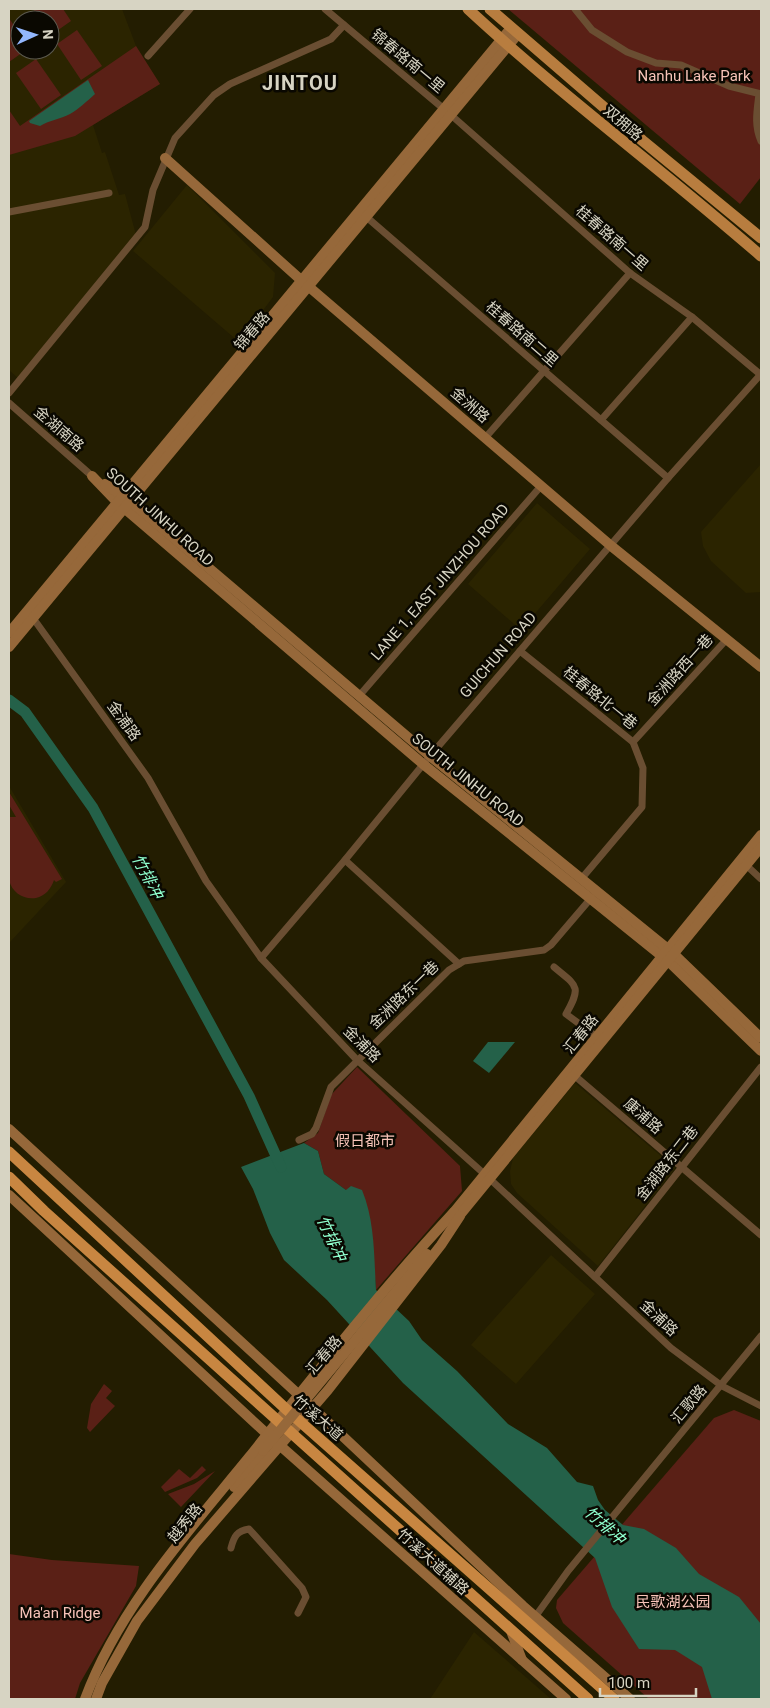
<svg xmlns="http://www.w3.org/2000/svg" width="770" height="1708" viewBox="0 0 770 1708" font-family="Roboto,'Noto Sans SC',sans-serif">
<rect width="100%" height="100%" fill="#231d01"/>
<g fill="#2b2400" fill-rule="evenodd">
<path d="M9,9H122L136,46L160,84L93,125L102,153L105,152L119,195L125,194L136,235L18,378L9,370ZM20,20H50V50H20Z"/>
<path d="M187,185L275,273L273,297L239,342L133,251Z"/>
<path d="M761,464V592L746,593L711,561L703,546L701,532Z"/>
<path d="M537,503L590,549L521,630L468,584Z"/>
<path d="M9,786L66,882L9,943Z"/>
<path d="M575,1083L675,1168L598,1266L517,1193L511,1184L510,1171L513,1158Z"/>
<path d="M551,1255L595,1294L516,1384L471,1345Z"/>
<path d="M474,1632L551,1699H430Z"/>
</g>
<g fill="#5a2016">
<path d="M33,9H63L71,21L51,35L50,20H41Z"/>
<path d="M508,9H761V177L740,204Z"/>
<path d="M9,18L20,35V50H26L9,62Z"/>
<path d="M77,30L102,66L81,80L57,44Z"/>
<path d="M136,46L160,84L75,136L9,155V110L20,126Z"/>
<path d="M36,59L61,95L41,109L16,73Z"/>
<path d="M9,792L62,879L56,882L54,880C51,889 45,896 36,898C24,900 12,893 9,880C5,867 9,833 9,817H16L9,805Z"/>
<path d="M357,1067L460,1166L462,1191L376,1290L372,1239L346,1190L324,1174L318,1151L304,1143L318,1133L331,1095Z"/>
<path d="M104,1384L112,1391L106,1398L115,1406L90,1432L87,1428L91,1404Z"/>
<path d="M734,1410L761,1421V1699H649L563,1623L556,1608L557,1600L714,1418Z"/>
<path d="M202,1466L206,1470L197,1478L165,1492L161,1487L179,1469L190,1478Z"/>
<path d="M215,1471L181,1507L168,1494L194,1484Z"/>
<path d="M9,1554L52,1560L139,1566L136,1586L80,1683L75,1699H9Z"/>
</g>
<g fill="#246149">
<path d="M88,80L95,94C87,101 79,109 70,114C60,119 50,120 40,126L30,123L29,121Z"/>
<path d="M488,1042H515L489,1073L473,1061Z"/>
<path d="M304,1143L318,1151L324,1174L346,1190L351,1186L362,1190C375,1221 374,1257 376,1290L409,1321L422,1340L457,1371L508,1424L547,1448L577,1482L593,1486L598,1500L605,1510L623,1525L644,1529L676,1548L699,1574L739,1597L761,1624V1699H712L702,1667L675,1650L639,1649L612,1607L595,1558L403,1383L327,1300L284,1260L270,1233L253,1189L241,1167Z"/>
</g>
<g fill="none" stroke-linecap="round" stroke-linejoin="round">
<path stroke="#246149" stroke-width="11" d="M9,700L25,712L93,808L249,1096L281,1167"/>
<g stroke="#6a4e32" stroke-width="7">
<path d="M325,9L451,115L630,273L692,317L761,375"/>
<path d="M575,9L592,30L627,52L656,63L681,65L729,86L761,94"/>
<path d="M148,56L190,9"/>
<path d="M759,94C757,111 754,125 761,141"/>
<path d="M9,212L109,193"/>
<path d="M363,214L668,478"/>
<path d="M9,393L145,227L153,190L175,138L214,95L230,84L331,39L344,25"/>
<path d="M9,403L92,476"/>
<path d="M601,420L692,317"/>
<path d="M485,438L630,273"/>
<path d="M33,618L148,778L206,881L261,958L357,1060L491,1180L671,1348L722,1386L761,1406"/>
<path d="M520,651L633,742L643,768L642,807L582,878"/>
<path d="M359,696L541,486"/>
<path d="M633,742L727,639"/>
<path d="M345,860L459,964"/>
<path d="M746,865L761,879"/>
<path d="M261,958L345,860L430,756L668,478L761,374"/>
<path d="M554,967C577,986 582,986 566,1014L597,1037"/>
<path d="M575,1076L761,1235"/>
<path d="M299,1140L312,1134L316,1128L331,1087L449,970L464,961L544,950L551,945L592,897"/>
<path d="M595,1277L761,1067"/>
<path d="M231,1548C234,1536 237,1531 249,1529L302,1588L306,1597L298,1613"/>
<path d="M535,1617L568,1571L761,1336"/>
</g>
<g stroke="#96683a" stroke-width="10">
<path d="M165,158L301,280L610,545L761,667"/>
<path d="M92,476L117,502L423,764L668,961L761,1051"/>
<path d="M105,484L130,501L430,756L674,954L761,1038"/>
<path d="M9,633L511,28"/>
<path d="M9,647L518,34"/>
<path d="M9,1129L299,1395L523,1606L630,1699"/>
<path d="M9,1195L267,1434L566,1699"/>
<path d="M450,1217L761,835"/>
<path d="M455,1221L761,847"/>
<path d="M234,1487L263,1451"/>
<path d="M511,1631L522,1660"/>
<path d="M85,1699C119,1607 189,1531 250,1456C316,1373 382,1289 454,1212"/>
<path d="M96,1699L102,1683L137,1621L195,1544L328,1390L441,1245L460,1216"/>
</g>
<g stroke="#b87d3f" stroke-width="11">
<path d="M468,9C562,96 665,172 761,256"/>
<path d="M490,9L643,141L761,238"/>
</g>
<g stroke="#c88641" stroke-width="11">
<path d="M9,1152L287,1410L614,1699"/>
<path d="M9,1177L44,1211L588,1699"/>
</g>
<path stroke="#96683a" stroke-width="10" d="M263,1451L427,1254"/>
</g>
<g text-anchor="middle" stroke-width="5" stroke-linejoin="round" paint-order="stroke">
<g font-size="15" fill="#d7d4c3" stroke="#0a0801">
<text transform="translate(408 61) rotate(40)" y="5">锦春路南一里</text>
<text transform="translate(623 123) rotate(40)" y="5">双拥路</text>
<text transform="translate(612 238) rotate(41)" y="5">桂春路南一里</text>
<text transform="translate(252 331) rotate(-50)" y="5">锦春路</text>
<text transform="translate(522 334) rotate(41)" y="5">桂春路南二里</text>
<text transform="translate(470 405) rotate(41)" y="5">金洲路</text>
<text transform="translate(59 429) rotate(41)" y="5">金湖南路</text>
<text transform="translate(160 517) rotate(42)" y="5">SOUTH JINHU ROAD</text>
<text transform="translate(440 582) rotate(-49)" y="5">LANE 1, EAST JINZHOU ROAD</text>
<text transform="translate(498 655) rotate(-49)" y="5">GUICHUN ROAD</text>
<text transform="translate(680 670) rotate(-48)" y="5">金洲路西一巷</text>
<text transform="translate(600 698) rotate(39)" y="5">桂春路北一巷</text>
<text transform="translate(124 721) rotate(54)" y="5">金浦路</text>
<text transform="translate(468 780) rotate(39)" y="5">SOUTH JINHU ROAD</text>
<text transform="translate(404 995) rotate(-44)" y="5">金洲路东一巷</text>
<text transform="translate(581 1034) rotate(-51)" y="5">汇春路</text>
<text transform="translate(362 1044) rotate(45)" y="5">金浦路</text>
<text transform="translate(643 1116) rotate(41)" y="5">康浦路</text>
<text transform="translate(667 1163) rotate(-52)" y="5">金湖路东二巷</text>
<text transform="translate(659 1318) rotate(43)" y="5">金浦路</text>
<text transform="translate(324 1355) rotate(-50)" y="5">汇春路</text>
<text transform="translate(689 1404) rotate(-50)" y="5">汇歌路</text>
<text transform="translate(318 1418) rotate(41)" y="5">竹溪大道</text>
<text transform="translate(185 1523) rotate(-51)" y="5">越秀路</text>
<text transform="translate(433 1562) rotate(42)" y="5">竹溪大道辅路</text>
</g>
<g font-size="15" fill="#f7c3b8" stroke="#0a0801">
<text x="694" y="81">Nanhu Lake Park</text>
<text x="365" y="1146">假日都市</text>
<text x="673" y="1607">民歌湖公园</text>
<text x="60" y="1618">Ma'an Ridge</text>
</g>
<g font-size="16" font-style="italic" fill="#8fffce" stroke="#0a0801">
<text transform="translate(148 876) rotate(62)" y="6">竹排冲</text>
<text transform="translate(332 1238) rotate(65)" y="6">竹排冲</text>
<text transform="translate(605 1525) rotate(42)" y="6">竹排冲</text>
</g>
<g font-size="20" font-weight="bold" letter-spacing="1" fill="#d7d4c3" stroke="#0a0801">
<text x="300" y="90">JINTOU</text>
</g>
</g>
<rect width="770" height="1708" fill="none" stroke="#d7d4c3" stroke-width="20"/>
<g transform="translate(35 35) rotate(87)"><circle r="24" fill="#0a0801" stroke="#5c5a4f"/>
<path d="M0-4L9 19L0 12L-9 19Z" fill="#93b7fd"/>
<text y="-8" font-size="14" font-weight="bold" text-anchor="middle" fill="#d7d4c3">N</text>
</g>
<path d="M600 1688v8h96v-8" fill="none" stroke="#d7d4c3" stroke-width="2.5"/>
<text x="608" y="1688" font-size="15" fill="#d7d4c3" stroke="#0a0801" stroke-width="4" paint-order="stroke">100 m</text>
</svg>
